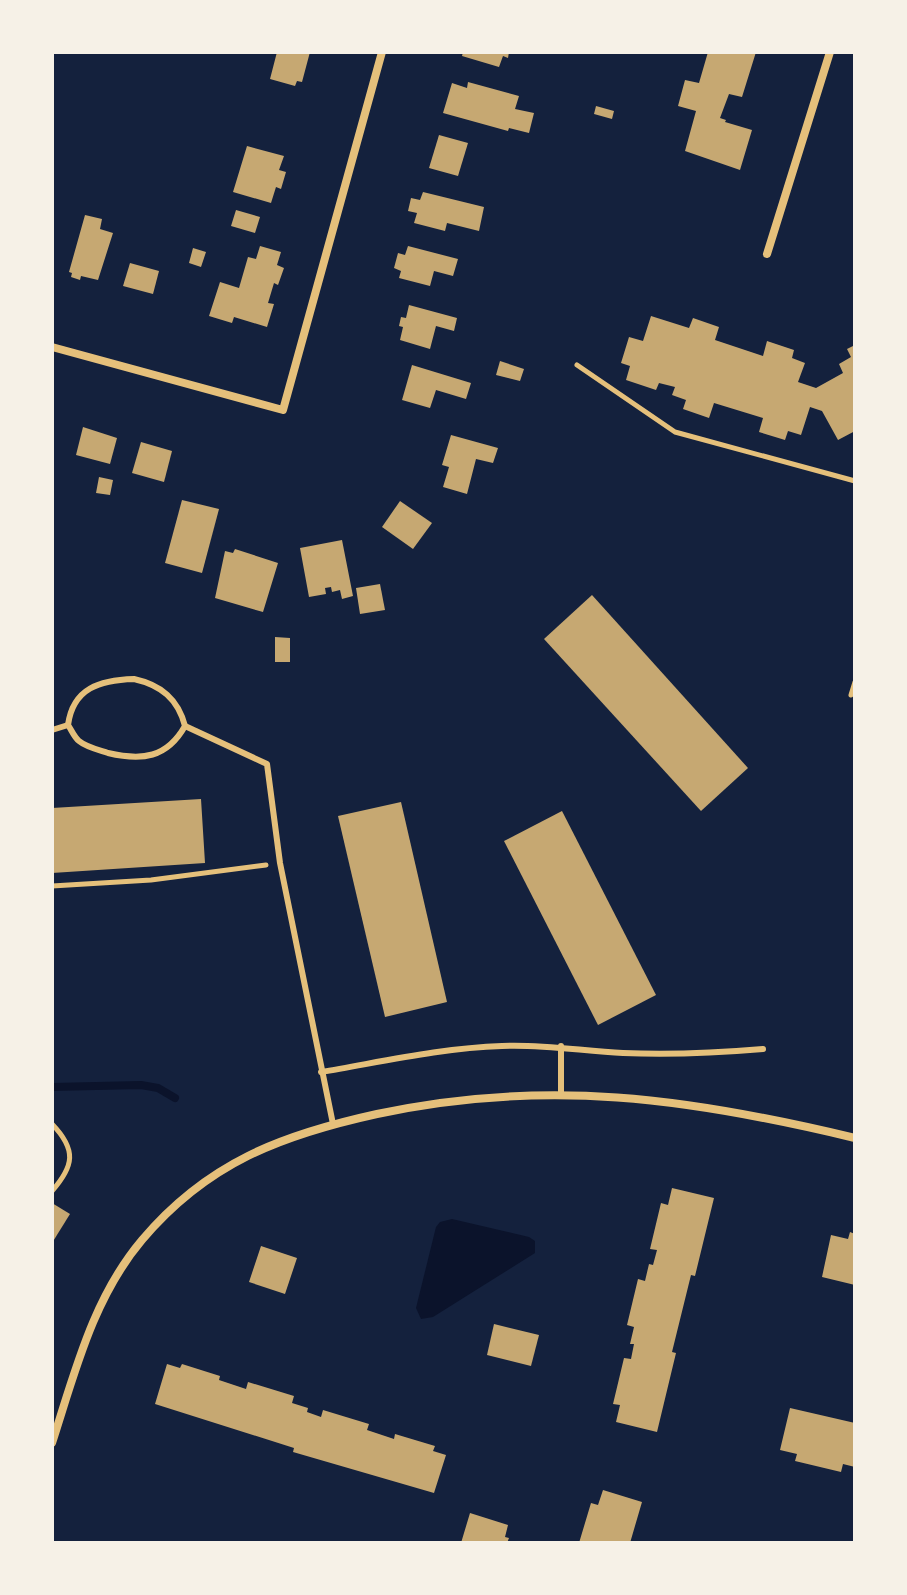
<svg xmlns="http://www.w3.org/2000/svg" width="907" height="1595" viewBox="0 0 907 1595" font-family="Quicksand,sans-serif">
<rect width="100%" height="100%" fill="#14213d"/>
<path fill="#0b132b" d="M452,1219L529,1237L535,1241V1253L433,1317L421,1319L416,1308L436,1227L440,1222Z"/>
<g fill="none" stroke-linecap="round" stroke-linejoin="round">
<path stroke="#0b132b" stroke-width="8" d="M52,1087L141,1085L158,1088L175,1098"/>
</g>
<g fill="#c6a872">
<path d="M277,52H310L302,82L297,81L295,86L270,79Z"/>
<path d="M463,52H509L508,58L503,56L499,67L462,56Z"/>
<path d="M708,52H756L742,97L729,94L720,118L726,120L725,122L752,130L740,170L685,151L696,111L678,106L685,80L699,83Z"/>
<path d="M468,82L519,96L515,109L534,113L529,133L509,128L508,131L443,113L452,83L467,88Z"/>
<path d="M596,106L614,111L612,119L594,114Z"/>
<path d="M439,135L468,143L458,176L429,168Z"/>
<path d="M247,146L284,156L279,170L286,172L281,189L276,187L271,203L233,192Z"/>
<path d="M423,192L484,207L479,231L447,223L445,231L414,223L417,213L408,211L411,198L420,200Z"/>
<path d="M236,210L260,217L255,233L231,226Z"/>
<path d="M85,215L102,219L100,229L113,233L98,280L81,276L80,280L71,277L72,273L69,272Z"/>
<path d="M260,246L281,252L277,265L284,268L278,285L274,283L268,303L274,304L267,327L234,317L232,323L209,316L220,282L239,288L248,257L256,259Z"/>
<path d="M408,246L458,259L453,276L434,271L430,286L399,278L401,271L394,268L398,253L405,255Z"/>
<path d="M193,248L206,252L201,267L189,263Z"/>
<path d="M130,263L159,271L153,294L123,286Z"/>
<path d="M409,305L457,318L454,331L436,326L430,349L400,340L403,327L399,326L401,317L406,318Z"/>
<path d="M651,316L689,328L693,318L719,327L715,340L763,356L767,341L794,350L792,358L805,363L798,382L816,388L843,373L839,364L851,357L847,349L855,345V431L838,440L822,411L810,407L801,435L788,431L785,440L759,432L763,418L714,403L709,418L683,409L686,400L672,395L675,387L659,383L656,390L626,380L630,366L621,363L629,337L643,341Z"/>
<path d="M500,361L524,369L520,381L496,375Z"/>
<path d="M412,365L471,383L466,399L436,390L430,408L402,400Z"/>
<path d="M83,427L117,438L110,464L76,455Z"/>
<path d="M451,435L498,448L493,463L476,459L467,494L443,487L449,467L442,465Z"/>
<path d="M141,442L172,451L164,482L132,473Z"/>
<path d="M99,477L113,480L110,495L96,493Z"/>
<path d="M182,500L219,509L202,573L165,563Z"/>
<path d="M400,501L432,523L413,549L382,527Z"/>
<path d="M342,540L353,596L342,599L340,590L332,592L331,587L325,588L326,594L309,597L300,548Z"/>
<path d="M235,549L278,563L263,612L215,598L225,551L233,553Z"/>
<path d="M380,584L385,610L360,614L356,588Z"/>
<path d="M592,595L748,768L701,811L544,639Z"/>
<path d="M275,637L290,638V662H275Z"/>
<path d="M201,799L205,863L52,873V808Z"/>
<path d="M401,802L447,1002L385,1017L338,816Z"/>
<path d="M562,811L656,995L598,1025L504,841Z"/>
<path d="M672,1188L714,1198L695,1276L691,1275L672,1352L676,1353L657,1432L616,1422L620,1405L613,1404L624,1358L631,1359L634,1344H630L634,1327L627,1325L638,1279L645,1281L649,1264L653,1265L657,1250L650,1249L661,1203L668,1205Z"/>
<path d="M52,1203L70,1214L52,1243Z"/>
<path d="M850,1232L855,1234V1285L822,1277L831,1235L848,1239Z"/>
<path d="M261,1246L297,1258L285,1294L249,1282Z"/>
<path d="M494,1324L539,1335L531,1366L487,1355Z"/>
<path d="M167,1364L180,1368L182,1364L220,1376L219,1380L246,1389L248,1382L294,1396L292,1403L308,1408L307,1412L321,1417L323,1410L369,1424L367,1430L394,1439L395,1434L435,1446L433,1451L446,1455L434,1493L293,1452L294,1448L155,1404Z"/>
<path d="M790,1408L855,1423V1467L843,1464L841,1472L795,1461L797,1454L780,1450Z"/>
<path d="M603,1490L642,1502L630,1543H579L591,1503L598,1505Z"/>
<path d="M470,1513L508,1525L505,1537L509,1538L507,1543H461Z"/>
</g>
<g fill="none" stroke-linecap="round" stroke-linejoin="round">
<g stroke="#e5c07b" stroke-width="5">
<path d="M577,365L675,432L855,481"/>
<path d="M851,695L855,682"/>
<path d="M52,886L151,880L266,865"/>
<path d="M52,1124C77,1150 74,1166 52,1191"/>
</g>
<g stroke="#e5c07b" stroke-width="6">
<path d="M134,679C161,685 178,699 185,726C167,758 142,761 108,753C99,750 86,747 79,741C74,737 71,729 68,725C73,688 100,680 134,679Z"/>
<path d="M185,726L267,764L280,863L333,1124"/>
<path d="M52,730L68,725"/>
<path d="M561,1046V1094"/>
<path d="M321,1072C381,1062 441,1048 502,1046C543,1044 582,1051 623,1053C670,1055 716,1053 763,1049"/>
</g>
<g stroke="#e5c07b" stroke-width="8">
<path d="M767,254L830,52"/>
<path d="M52,347L283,410L382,52"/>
<path d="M52,1443C75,1372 93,1298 142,1240C207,1163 281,1135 377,1114C546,1078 689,1098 855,1138"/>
</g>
</g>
<rect width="907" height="1595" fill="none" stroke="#f6f1e7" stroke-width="108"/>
</svg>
